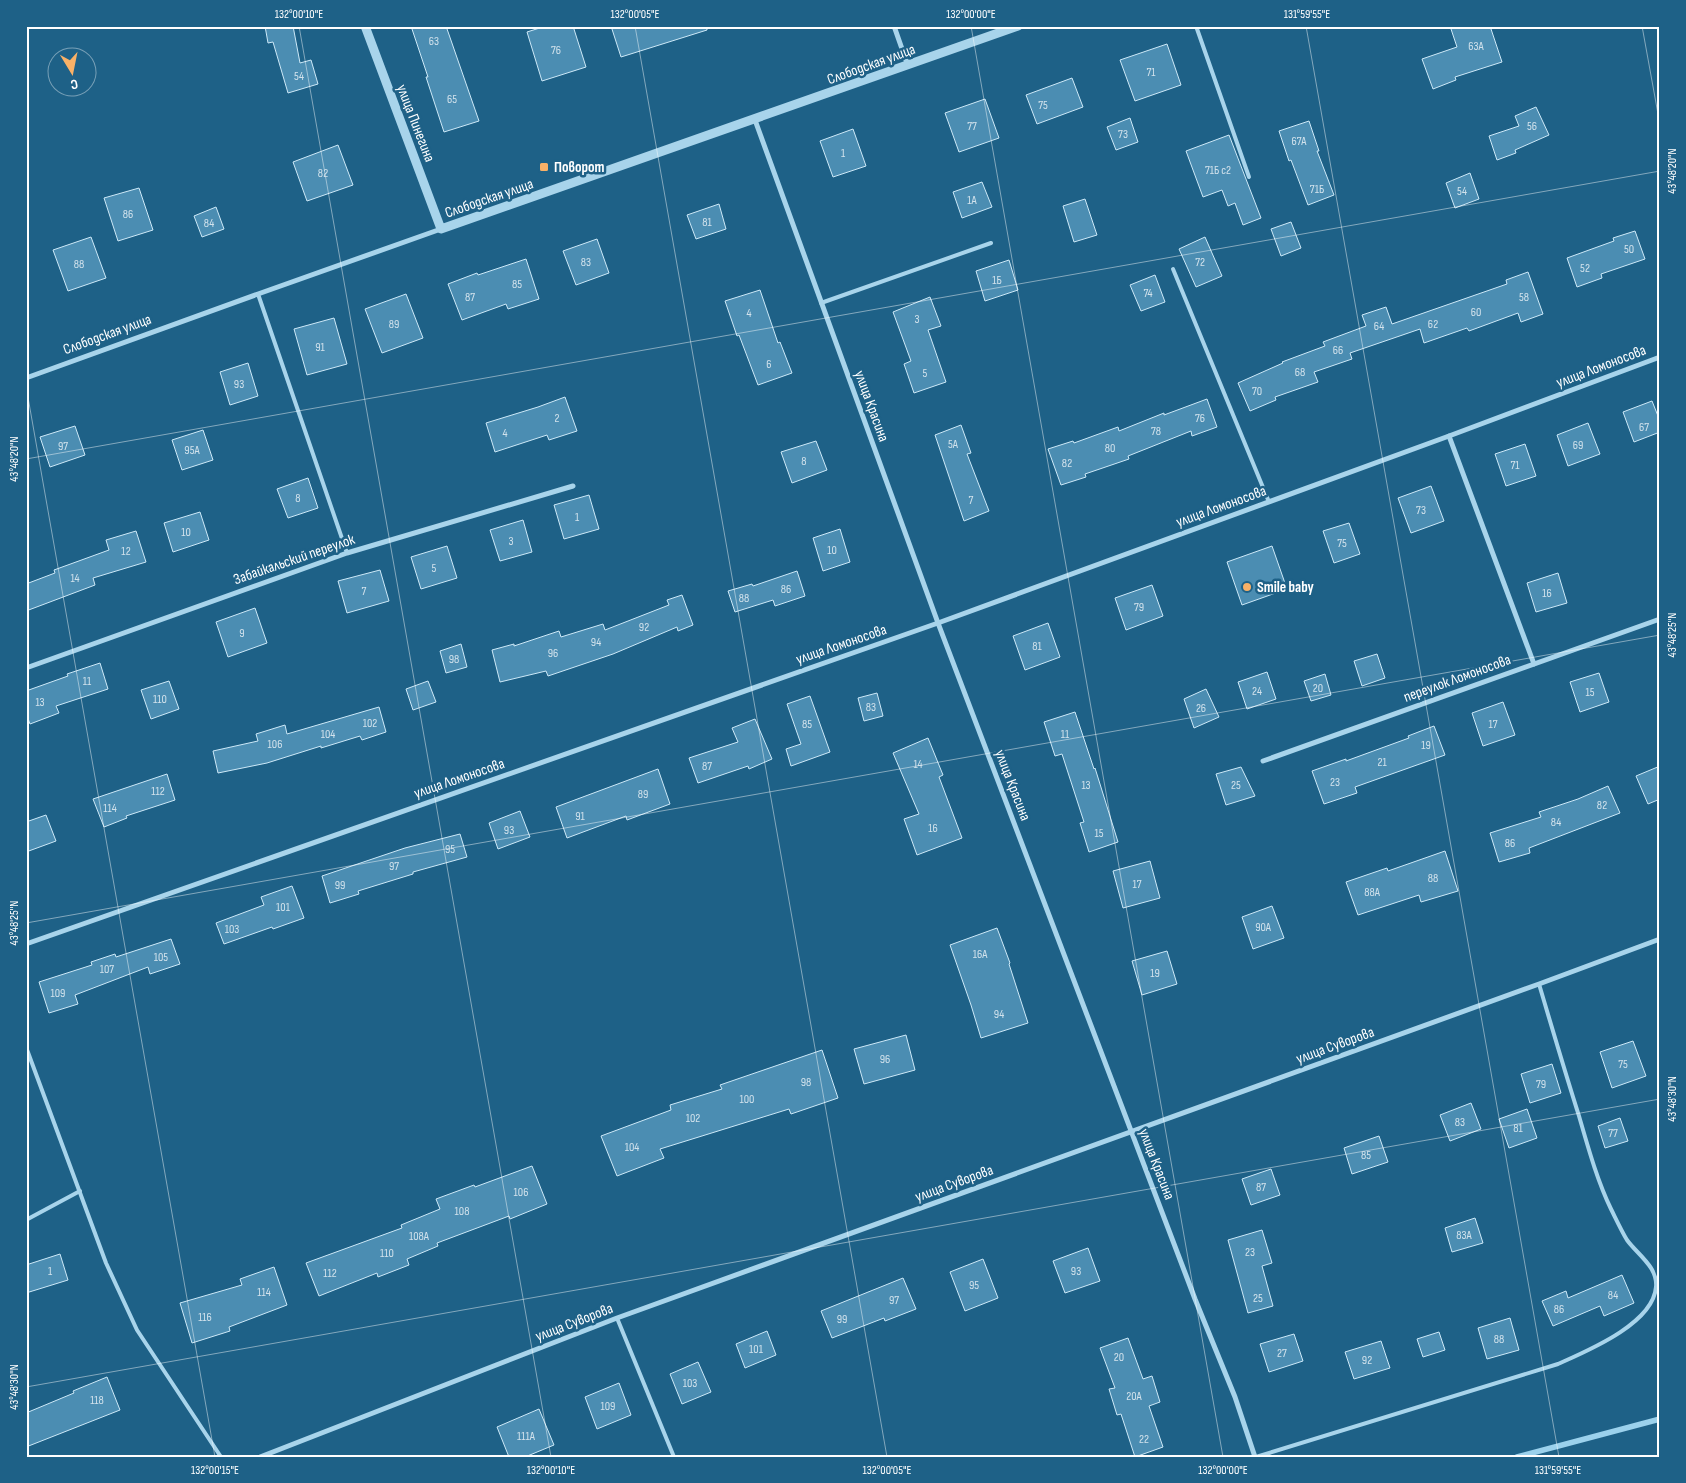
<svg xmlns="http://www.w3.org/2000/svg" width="1686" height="1483" viewBox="0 0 1686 1483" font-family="'Sofia Sans Condensed',sans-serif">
<rect width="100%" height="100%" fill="#1e6187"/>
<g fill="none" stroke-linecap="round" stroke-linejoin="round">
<path stroke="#9bd1ec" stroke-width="5.5" d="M1517,1457L1660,1419"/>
</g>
<g fill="#4b8db2" stroke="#cde9f8">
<path d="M265,26H293L300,63L311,60L318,84L288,93L273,42L268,43Z"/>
<path d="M411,26H446L479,121L444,132L426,77H428Z"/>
<path d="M546,26H573L586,67L542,81L527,32Z"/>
<path d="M611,26H707V30L621,57Z"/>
<path d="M1450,26H1490L1502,62L1455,77L1456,80L1433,89L1422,59L1457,47Z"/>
<path d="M1167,44L1181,85L1135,101L1120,60Z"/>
<path d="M1072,78L1083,107L1037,124L1026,95Z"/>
<path d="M985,99L999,138L959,152L945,113Z"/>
<path d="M1536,107L1549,135L1515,150L1516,153L1497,160L1489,136L1519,126L1515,116Z"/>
<path d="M1130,118L1138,142L1116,150L1107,127Z"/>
<path d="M1309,121L1319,151H1317L1334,195L1308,205L1291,160L1289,161L1279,131Z"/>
<path d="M853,129L866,166L833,177L820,141Z"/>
<path d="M1229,135L1261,218L1243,225L1235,203L1228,206L1222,190L1203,197L1186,151Z"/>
<path d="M338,145L353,185L307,201L293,162Z"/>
<path d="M1470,173L1479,199L1455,208L1446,183Z"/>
<path d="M982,182L992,207L962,218L953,192Z"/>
<path d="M139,188L153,230L118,241L104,198Z"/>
<path d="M1085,199L1097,235L1074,242L1063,206Z"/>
<path d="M719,204L726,229L696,239L687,215Z"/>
<path d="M216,207L224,229L202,237L194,216Z"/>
<path d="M1291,222L1301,248L1281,256L1271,229Z"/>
<path d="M1635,231L1645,259L1601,274L1602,278L1577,287L1567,258L1614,241L1613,238Z"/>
<path d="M91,237L106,278L68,291L53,250Z"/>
<path d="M1205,237L1222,276L1196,287L1179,249Z"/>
<path d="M597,239L609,273L576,285L563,251Z"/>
<path d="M526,259L539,299L508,309L506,304L462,320L448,284L477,273L478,275Z"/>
<path d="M1009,260L1018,290L985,301L976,271Z"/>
<path d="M1528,272L1543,314L1521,322L1518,313L1469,331L1467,328L1424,343L1420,329L1350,353L1352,359L1314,372L1318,382L1275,397L1276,400L1250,411L1238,383L1283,363L1282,362L1325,346L1323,342L1366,326L1362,315L1386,307L1392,324L1507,284L1506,280Z"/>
<path d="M1155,275L1165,302L1141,311L1130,285Z"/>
<path d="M760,290L778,343L780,342L792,373L758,385L739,335L737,336L725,301Z"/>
<path d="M406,294L423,338L382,353L365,309Z"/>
<path d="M930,297L941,326L928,330L946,382L914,393L904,364L911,361L893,312Z"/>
<path d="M334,318L347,364L307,375L294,329Z"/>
<path d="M248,363L258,396L230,405L220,372Z"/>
<path d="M565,397L577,431L549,440L547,435L495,452L486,423L538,407Z"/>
<path d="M1207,399L1217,427L1192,436L1191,431L1128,456L1129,459L1085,474L1086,477L1061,485L1048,449L1073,441L1074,443L1118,427L1119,431L1164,413V415Z"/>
<path d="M1652,401L1660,421V432L1634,442L1623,412Z"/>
<path d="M1588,423L1600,454L1568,466L1557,435Z"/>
<path d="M961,425L971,453L967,454L989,511L964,521L935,435Z"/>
<path d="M75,426L85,455L50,467L40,437Z"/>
<path d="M203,430L213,460L182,470L172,440Z"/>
<path d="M816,441L827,470L792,483L781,452Z"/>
<path d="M1525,444L1536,476L1506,486L1495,454Z"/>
<path d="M308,478L318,508L288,518L277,489Z"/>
<path d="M1431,486L1444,521L1411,533L1398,498Z"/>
<path d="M589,495L599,529L564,539L554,505Z"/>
<path d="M200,512L209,540L173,552L164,523Z"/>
<path d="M523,520L532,552L500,561L490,530Z"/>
<path d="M1349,523L1360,554L1334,563L1323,531Z"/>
<path d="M840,529L850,562L823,571L813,538Z"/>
<path d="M136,531L146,562L93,578L95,585L26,611V584L55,573L54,570L109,550L106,540Z"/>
<path d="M447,546L457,578L421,589L411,557Z"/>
<path d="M1272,546L1287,589L1242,605L1227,562Z"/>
<path d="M380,570L389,601L347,613L338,581Z"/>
<path d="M797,571L805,596L775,606L773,600L735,612L728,591L752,584L753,586Z"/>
<path d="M1558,573L1567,603L1536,612L1527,583Z"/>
<path d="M1152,585L1163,616L1126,630L1115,598Z"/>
<path d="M682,595L693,625L678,631L677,627L613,654L548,676L546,671L500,682L492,650L514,644V646L559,631L561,637L603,624L605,630L669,605L667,600Z"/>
<path d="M255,608L267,643L228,657L216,622Z"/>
<path d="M1048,623L1060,657L1025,670L1013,636Z"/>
<path d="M461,644L467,667L446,673L440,651Z"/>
<path d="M1377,654L1385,678L1362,686L1354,661Z"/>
<path d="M100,663L108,689L56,706L59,713L30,724L26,713V691L68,676L67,674Z"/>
<path d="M1267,672L1276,699L1247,709L1238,682Z"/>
<path d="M1599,673L1609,702L1580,712L1570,682Z"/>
<path d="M1325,674L1331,695L1311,701L1304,681Z"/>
<path d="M169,681L179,709L151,719L141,690Z"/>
<path d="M428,681L436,702L413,710L406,689Z"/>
<path d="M1206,689L1219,717L1194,728L1184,699Z"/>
<path d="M877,693L883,716L864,721L858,698Z"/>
<path d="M810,696L830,752L791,766L786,749L801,744L787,704Z"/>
<path d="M1503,702L1515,735L1483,746L1472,713Z"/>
<path d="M379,707L386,732L362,740L360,736L321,748V746L267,763L218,773L213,751L258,741L256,734L285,725L287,734Z"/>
<path d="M1075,712L1094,769L1095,768L1118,842L1089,852L1080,823L1084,822L1062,754L1055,756L1044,722Z"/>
<path d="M755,719L772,759L749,769L748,766L698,783L689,758L738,742L732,728Z"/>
<path d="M1434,726L1445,755L1355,787L1357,793L1324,804L1312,771L1346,759V761L1409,738L1408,736Z"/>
<path d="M928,738L943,775L939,777L962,838L917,855L904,819L919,814L893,753Z"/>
<path d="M1660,766V799L1648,804L1636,776Z"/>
<path d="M1241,767L1255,796L1226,805L1216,774Z"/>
<path d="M658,769L670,804L627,820L626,816L567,838L556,807Z"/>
<path d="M167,774L175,800L126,816L127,818L104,827L93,799Z"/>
<path d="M1608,786L1620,813L1529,848L1530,853L1499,862L1490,833L1541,817L1539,812L1578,799Z"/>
<path d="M520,811L530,837L498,849L489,823Z"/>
<path d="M46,815L56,841L26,852V822Z"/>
<path d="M460,834L467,857L413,872V874L358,891L359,894L330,903L322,876L405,848Z"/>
<path d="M1445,851L1458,891L1421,902L1419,895L1358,915L1346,882L1387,868L1388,871Z"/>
<path d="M1150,861L1160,898L1123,908L1113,871Z"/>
<path d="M292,886L304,918L273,929L272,927L224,944L216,923L264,905L261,897Z"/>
<path d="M1272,906L1284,938L1253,949L1242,917Z"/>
<path d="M997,928L1010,963L1009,964L1028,1023L981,1038L971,1005L950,945Z"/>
<path d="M171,939L180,964L150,974L148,967L75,995L78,1004L49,1013L39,982L92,965L91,962L115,954L116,957Z"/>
<path d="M1167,951L1177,984L1142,995L1132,961Z"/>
<path d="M906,1035L915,1070L864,1084L854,1049Z"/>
<path d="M1633,1041L1646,1076L1612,1088L1600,1052Z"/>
<path d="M822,1050L838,1098L791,1114L789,1109L660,1149L664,1158L617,1176L601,1136L671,1110L670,1105L722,1089L720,1085Z"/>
<path d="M1552,1064L1561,1093L1530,1103L1521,1074Z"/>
<path d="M1471,1103L1481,1129L1450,1141L1440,1115Z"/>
<path d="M1527,1109L1537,1138L1509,1148L1499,1119Z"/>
<path d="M1620,1118L1628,1141L1605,1148L1598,1126Z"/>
<path d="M1379,1136L1388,1162L1352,1174L1344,1148Z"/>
<path d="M532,1166L547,1204L510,1219L509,1216L437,1243L438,1246L407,1259L409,1265L378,1277L377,1273L319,1296L306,1263L402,1228L401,1225L440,1209L436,1199L474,1185L475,1187Z"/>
<path d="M1271,1169L1280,1195L1251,1205L1242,1179Z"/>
<path d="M1475,1218L1483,1243L1452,1252L1445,1228Z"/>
<path d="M1262,1230L1272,1263L1262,1266L1273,1306L1248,1313L1228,1240Z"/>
<path d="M1088,1248L1100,1281L1065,1293L1053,1261Z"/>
<path d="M60,1254L68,1280L26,1293V1265Z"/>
<path d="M983,1259L998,1298L965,1311L950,1272Z"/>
<path d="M274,1267L287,1305L229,1327L230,1331L192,1343L180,1303L242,1285L240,1279Z"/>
<path d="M1622,1275L1634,1303L1604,1316L1600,1306L1553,1326L1542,1301L1566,1291L1568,1298Z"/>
<path d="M903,1278L916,1309L885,1321L884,1318L832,1338L821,1311Z"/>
<path d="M1510,1318L1519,1350L1487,1359L1478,1328Z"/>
<path d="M767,1331L776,1355L745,1368L736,1344Z"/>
<path d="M1439,1332L1445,1350L1423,1357L1417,1339Z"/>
<path d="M1294,1334L1303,1361L1269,1372L1260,1344Z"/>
<path d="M1128,1338L1143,1379L1152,1376L1160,1402L1149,1406L1163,1447L1135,1457L1121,1414L1117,1415L1109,1389L1115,1388L1100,1348Z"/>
<path d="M1381,1341L1390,1368L1354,1379L1345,1352Z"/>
<path d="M698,1362L711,1392L682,1404L670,1374Z"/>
<path d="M107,1377L120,1410L26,1447V1413L74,1393L73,1391Z"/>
<path d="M619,1383L631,1415L597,1429L585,1397Z"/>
<path d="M539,1409L554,1445L525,1457H509L497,1427Z"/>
</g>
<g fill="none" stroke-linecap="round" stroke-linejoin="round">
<g stroke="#a8d4eb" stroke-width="4">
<path d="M1196,26L1249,177"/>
<path d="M1173,269L1269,502"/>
<path d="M258,294L347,553"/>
<path d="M821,303L991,243"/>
<path d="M26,1047L106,1263L137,1330L221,1457"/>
<path d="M26,1220L80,1191"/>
<path d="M617,1318L674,1457"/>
<path d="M1256,1457L1558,1364C1587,1351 1653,1324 1656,1287C1658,1267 1637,1254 1627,1240C1621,1230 1616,1219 1611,1209C1597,1180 1588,1147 1579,1116C1565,1072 1552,1028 1539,984"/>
</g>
<g stroke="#a8d4eb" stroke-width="5">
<path d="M894,26L908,66"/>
<path d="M755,120L938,623L1195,1299L1235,1397L1255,1457"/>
<path d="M26,378L258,294L441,229"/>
<path d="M1449,436L1534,664"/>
<path d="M26,668L347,553L573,486"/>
<path d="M1263,761L1660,619"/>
<path d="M26,944L938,623L1449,436L1660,357"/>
<path d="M260,1457L617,1318L1539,984L1660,939"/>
</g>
<path stroke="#a8d4eb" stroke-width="9" d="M365,26L441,229L1018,26"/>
</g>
<path fill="none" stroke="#fff" stroke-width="1" stroke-opacity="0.45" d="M299,26L551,1457M635,26L887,1457M971,26L1223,1457M1306,26L1559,1457M1642,26L1660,125M26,386L215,1457M26,459L1660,171M26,923L1660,635M26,1387L1660,1099"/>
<g fill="#f9b167" stroke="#1e6187" stroke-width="2">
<rect x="539" y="162" width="10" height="10" rx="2.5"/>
<circle cx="1247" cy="587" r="5"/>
</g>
<g text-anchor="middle" stroke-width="5" stroke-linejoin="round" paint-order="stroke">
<g font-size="12" fill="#d2e2ec">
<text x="434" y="45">63</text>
<text x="1476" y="50">63А</text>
<text x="556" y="54">76</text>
<text x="1151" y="76">71</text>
<text x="299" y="80">54</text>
<text x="452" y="103">65</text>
<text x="1043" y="109">75</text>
<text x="972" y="130">77</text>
<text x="1532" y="130">56</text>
<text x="1123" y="138">73</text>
<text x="1299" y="145">67А</text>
<text x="843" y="157">1</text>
<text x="1218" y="174">71Б с2</text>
<text x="323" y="177">82</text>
<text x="1317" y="193">71Б</text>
<text x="1462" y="195">54</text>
<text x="972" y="204">1А</text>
<text x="128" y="218">86</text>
<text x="707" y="226">81</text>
<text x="209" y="227">84</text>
<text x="1629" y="253">50</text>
<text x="586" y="266">83</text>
<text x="1200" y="266">72</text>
<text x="79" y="268">88</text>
<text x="1585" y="272">52</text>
<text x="997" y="284">1Б</text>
<text x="517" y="288">85</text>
<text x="1148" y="297">74</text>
<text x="470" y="301">87</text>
<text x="1524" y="301">58</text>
<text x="1476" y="316">60</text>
<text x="749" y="317">4</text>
<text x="917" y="323">3</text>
<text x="394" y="328">89</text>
<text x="1433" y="328">62</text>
<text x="1379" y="330">64</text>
<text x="320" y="351">91</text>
<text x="1338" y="354">66</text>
<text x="769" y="368">6</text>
<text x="1300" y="376">68</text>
<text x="925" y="377">5</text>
<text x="239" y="388">93</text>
<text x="1257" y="395">70</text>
<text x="557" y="422">2</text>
<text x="1200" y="422">76</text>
<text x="1644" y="431">67</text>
<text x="1156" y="435">78</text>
<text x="505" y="437">4</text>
<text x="953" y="448">5А</text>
<text x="1578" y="449">69</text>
<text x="63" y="450">97</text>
<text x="1110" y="452">80</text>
<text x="192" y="454">95А</text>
<text x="804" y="465">8</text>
<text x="1067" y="467">82</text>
<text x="1515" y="469">71</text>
<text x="298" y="502">8</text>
<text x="971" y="504">7</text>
<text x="1421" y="514">73</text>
<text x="577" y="521">1</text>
<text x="186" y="536">10</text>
<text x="511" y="545">3</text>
<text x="1342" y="547">75</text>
<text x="832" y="554">10</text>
<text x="126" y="555">12</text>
<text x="434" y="572">5</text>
<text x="75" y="582">14</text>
<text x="786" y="593">86</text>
<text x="364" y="595">7</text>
<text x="1547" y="597">16</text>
<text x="744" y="602">88</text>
<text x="1139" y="611">79</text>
<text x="644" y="631">92</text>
<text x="242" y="637">9</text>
<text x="596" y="646">94</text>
<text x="1037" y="650">81</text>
<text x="553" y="657">96</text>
<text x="454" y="663">98</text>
<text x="87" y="685">11</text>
<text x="1318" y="692">20</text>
<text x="1257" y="695">24</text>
<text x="1590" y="696">15</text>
<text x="160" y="703">110</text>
<text x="40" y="706">13</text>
<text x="871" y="711">83</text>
<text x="1201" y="712">26</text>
<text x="370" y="727">102</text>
<text x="807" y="728">85</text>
<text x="1493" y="728">17</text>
<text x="328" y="738">104</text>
<text x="1065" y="738">11</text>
<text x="275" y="748">106</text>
<text x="1426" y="749">19</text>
<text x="1382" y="766">21</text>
<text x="918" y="768">14</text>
<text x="707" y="770">87</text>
<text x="1335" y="786">23</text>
<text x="1086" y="789">13</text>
<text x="1236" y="789">25</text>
<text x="158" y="795">112</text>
<text x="643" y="798">89</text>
<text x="1602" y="809">82</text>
<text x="110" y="812">114</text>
<text x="580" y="820">91</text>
<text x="1556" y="826">84</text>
<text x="933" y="832">16</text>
<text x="509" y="834">93</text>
<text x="1099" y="837">15</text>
<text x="1510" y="847">86</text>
<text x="450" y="853">95</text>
<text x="394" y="870">97</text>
<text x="1433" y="882">88</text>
<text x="1137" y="888">17</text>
<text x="340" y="889">99</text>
<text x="1372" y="896">88А</text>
<text x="283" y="911">101</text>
<text x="1263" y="931">90А</text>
<text x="232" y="933">103</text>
<text x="980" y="958">16А</text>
<text x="161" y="961">105</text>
<text x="107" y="973">107</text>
<text x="1155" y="977">19</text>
<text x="58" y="997">109</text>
<text x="999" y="1018">94</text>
<text x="885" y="1063">96</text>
<text x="1623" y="1068">75</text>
<text x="806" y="1086">98</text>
<text x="1541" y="1088">79</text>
<text x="747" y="1103">100</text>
<text x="693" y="1122">102</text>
<text x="1460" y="1126">83</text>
<text x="1518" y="1132">81</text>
<text x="1613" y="1137">77</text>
<text x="632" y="1151">104</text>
<text x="1366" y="1159">85</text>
<text x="1261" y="1191">87</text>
<text x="521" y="1196">106</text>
<text x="462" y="1215">108</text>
<text x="1464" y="1239">83А</text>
<text x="419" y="1240">108А</text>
<text x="1250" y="1256">23</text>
<text x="387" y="1257">110</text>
<text x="50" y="1275">1</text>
<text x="1076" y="1275">93</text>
<text x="330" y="1277">112</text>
<text x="974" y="1289">95</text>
<text x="264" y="1296">114</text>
<text x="1613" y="1299">84</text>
<text x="1258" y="1302">25</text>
<text x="894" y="1304">97</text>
<text x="1559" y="1313">86</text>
<text x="205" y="1321">116</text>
<text x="842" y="1323">99</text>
<text x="1499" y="1343">88</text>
<text x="756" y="1353">101</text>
<text x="1282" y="1357">27</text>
<text x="1119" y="1361">20</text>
<text x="1367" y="1364">92</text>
<text x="690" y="1387">103</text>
<text x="1134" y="1400">20А</text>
<text x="97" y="1404">118</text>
<text x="608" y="1410">109</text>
<text x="526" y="1440">111А</text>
<text x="1144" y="1443">22</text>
</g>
<g font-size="15" fill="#fff" stroke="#1e6187">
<text transform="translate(871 64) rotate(-20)" y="5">Слободская улица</text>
<text transform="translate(416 123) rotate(69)" y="5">улица Пинегина</text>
<text transform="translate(489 198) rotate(-19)" y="5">Слободская улица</text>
<text transform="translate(107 334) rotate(-20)" y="5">Слободская улица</text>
<text transform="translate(1601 366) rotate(-21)" y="5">улица Ломоносова</text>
<text transform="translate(872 406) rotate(70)" y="5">улица Красина</text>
<text transform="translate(1221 506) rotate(-20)" y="5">улица Ломоносова</text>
<text transform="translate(294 559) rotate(-19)" y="5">Забайкальский переулок</text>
<text transform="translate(841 644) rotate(-19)" y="5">улица Ломоносова</text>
<text transform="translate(1457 678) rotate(-20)" y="5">переулок Ломоносова</text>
<text transform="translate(459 778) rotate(-19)" y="5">улица Ломоносова</text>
<text transform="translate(1013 785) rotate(69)" y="5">улица Красина</text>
<text transform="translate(1335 1045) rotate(-20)" y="5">улица Суворова</text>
<text transform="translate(1157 1164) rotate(69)" y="5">улица Красина</text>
<text transform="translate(954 1183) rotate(-20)" y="5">улица Суворова</text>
<text transform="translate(574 1322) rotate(-21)" y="5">улица Суворова</text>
</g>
<g font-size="15" font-weight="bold" fill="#fff" stroke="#1e6187" text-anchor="start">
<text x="554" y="172">Поворот</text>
<text x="1257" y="592">Smile baby</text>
</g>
</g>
<rect width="1686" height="1483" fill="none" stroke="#1e6187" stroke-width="55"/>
<g transform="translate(72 72) rotate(170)"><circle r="24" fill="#1e6187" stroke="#78a0b7"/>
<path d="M0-4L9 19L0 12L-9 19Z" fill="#f9b167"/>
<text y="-8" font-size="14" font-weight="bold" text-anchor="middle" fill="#ffffff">С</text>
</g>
<rect x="28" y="28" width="1630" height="1428" fill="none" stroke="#fff" stroke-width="2"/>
<g font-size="12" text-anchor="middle" fill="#fff">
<text x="299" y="18">132°00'10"E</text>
<text x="635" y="18">132°00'05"E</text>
<text x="971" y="18">132°00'00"E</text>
<text x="1307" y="18">131°59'55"E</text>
<text transform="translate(1672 171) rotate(-90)" y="4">43°48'20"N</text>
<text transform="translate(14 459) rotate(-90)" y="4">43°48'20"N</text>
<text transform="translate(1672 635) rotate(-90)" y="4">43°48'25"N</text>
<text transform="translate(14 923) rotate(-90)" y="4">43°48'25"N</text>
<text transform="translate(1672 1099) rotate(-90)" y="4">43°48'30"N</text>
<text transform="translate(14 1387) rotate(-90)" y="4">43°48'30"N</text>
<text x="215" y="1474">132°00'15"E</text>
<text x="551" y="1474">132°00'10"E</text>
<text x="887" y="1474">132°00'05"E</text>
<text x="1223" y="1474">132°00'00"E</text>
<text x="1558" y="1474">131°59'55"E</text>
</g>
</svg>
